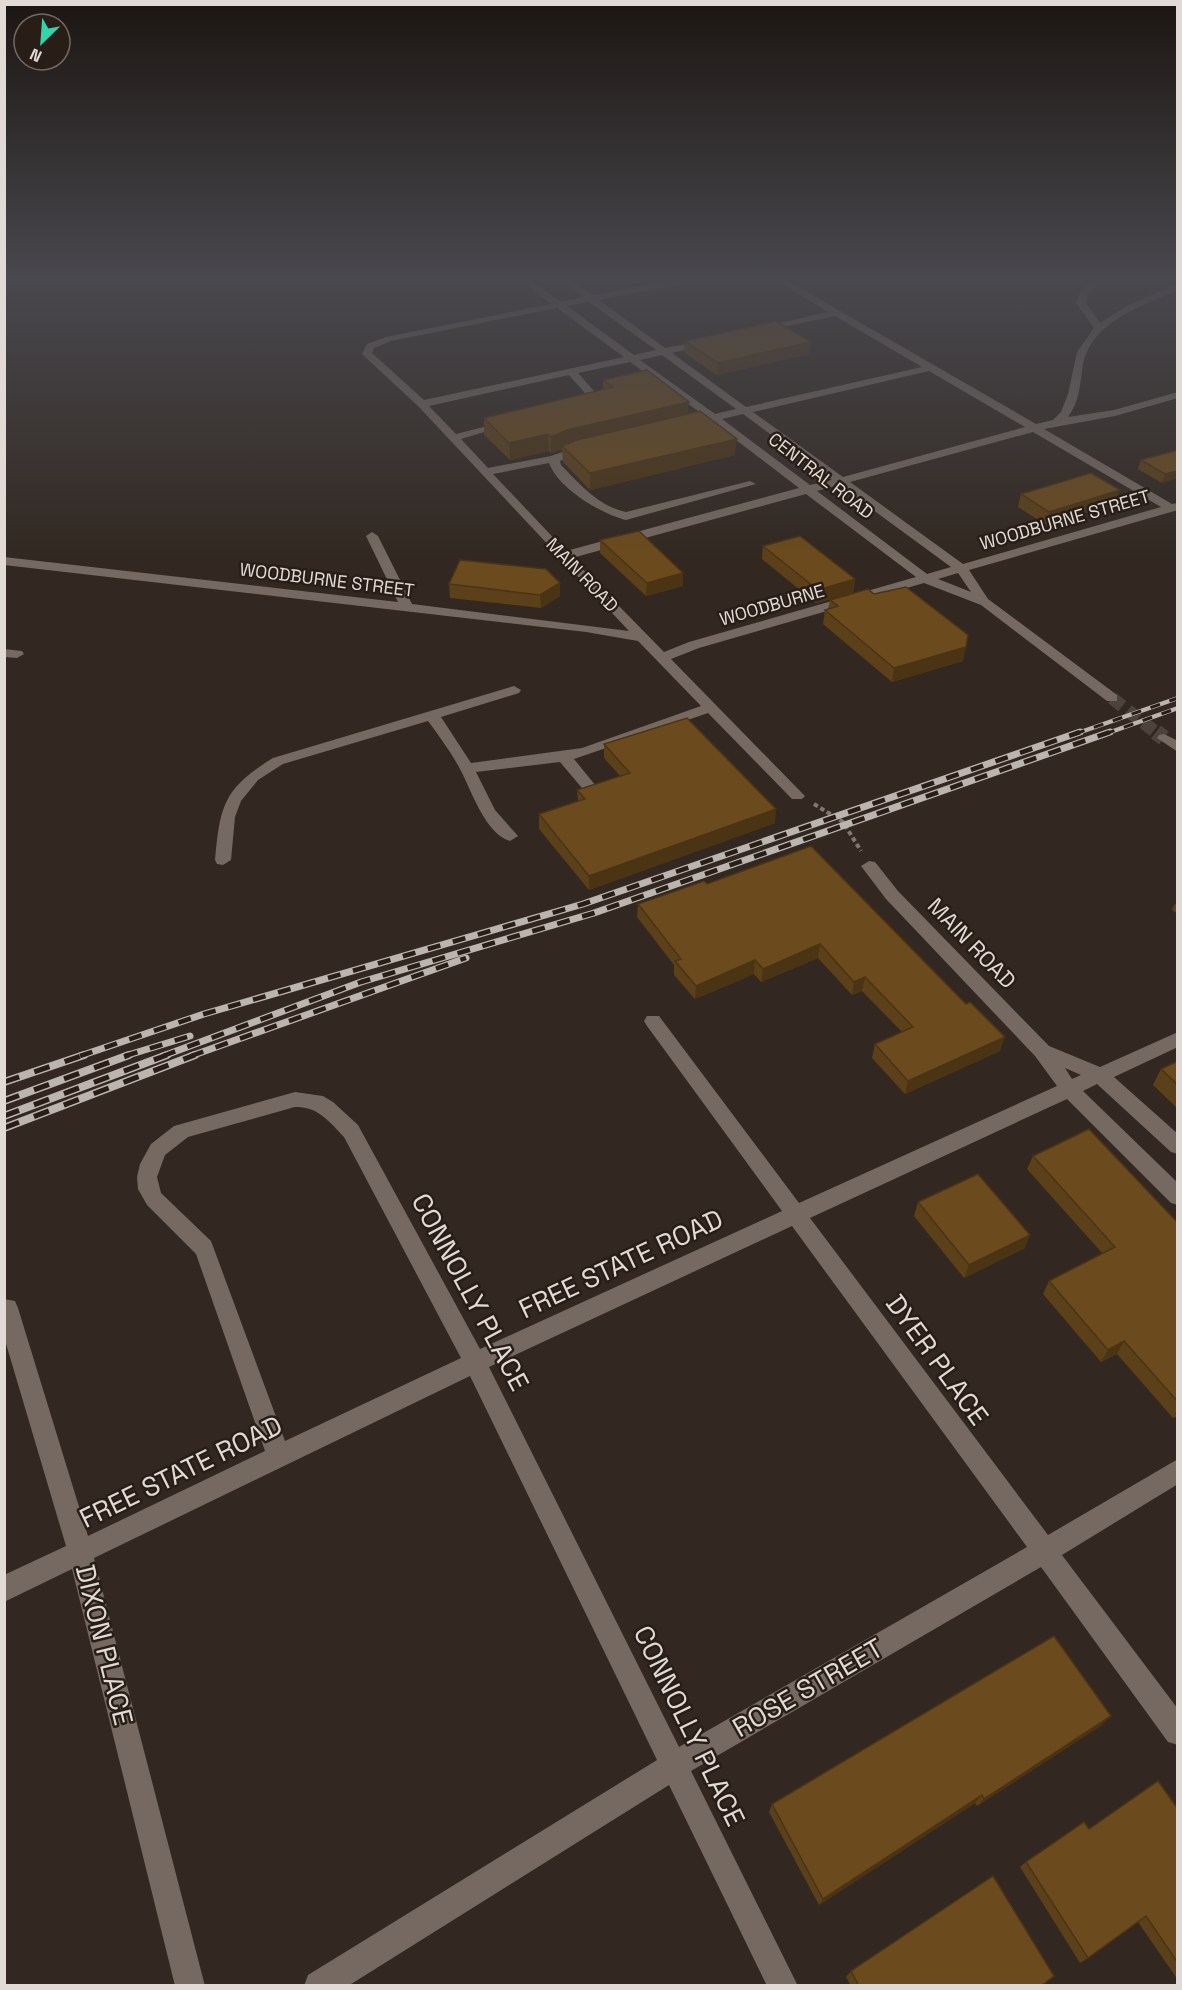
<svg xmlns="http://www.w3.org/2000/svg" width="1182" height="1990" viewBox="0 0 1182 1990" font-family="'Space Grotesk',sans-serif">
<rect width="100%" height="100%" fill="#322821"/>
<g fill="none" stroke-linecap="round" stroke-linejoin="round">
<path stroke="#4c433c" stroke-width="13" stroke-dasharray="13 7" stroke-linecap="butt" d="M1112,698L1158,734"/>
<path stroke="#4c433c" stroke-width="16" stroke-dasharray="16 8" stroke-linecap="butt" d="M1156,732L1164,738"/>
<path stroke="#817872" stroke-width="4" stroke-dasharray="4.5 3" stroke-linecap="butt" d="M814,804L843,822L861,851"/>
<g fill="#756961" fill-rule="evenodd">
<path d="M522,281H531L561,302L583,297L563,281H572L593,295L667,281H683L679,284L599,300L665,348L710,340V344L672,353L746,407L922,367L835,316L758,332V328L828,312L777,281H788L1036,424L1053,420L1061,412L1068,394L1077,352L1094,328L1076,303L1081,290L1092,281H1102L1088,293L1086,303L1100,323L1125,307L1178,283V290C1142,306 1092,321 1083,364C1080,383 1080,401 1068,417L1114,410L1178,392V398L1115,416L1044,429L1172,504L1178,503V510L969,570L988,599L1117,695V701H1107L981,605L924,583L699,648L671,659L802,793L805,796L802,799H792L708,713L574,759L600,791L592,796L587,794L560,762L476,772L495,810L518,836L510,841C485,834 471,789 460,769C451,752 439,736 428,721L283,764L258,780L241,801L235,817L231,860L223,865L217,864L215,860C220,805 224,788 273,758L514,686L521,690L519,693L441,717L471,763L582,748L701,706L638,641L586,632L4,565V557L398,602L366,536L372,532L378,536L412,604L629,631L418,406L362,354L367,344L386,337L551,304ZM589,302L656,350L634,355L567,306ZM557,308L624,357L424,400L372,353L374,348L391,341ZM662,355L736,409L715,414L640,360ZM630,362L705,416L702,419L703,421H711L799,488L566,551L493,474L549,463C558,488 601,514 626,520L756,484L750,481L626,512C598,506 580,484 561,465L560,461L590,449V445H582L551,456L488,468L461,439L511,424V420L456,434L429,406L569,375L584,392L585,396L567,403V407L571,408L595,398L594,391L578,373ZM929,371L1025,427L843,477L753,412ZM743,414L832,480L810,485L722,419ZM1033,432L1161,507L963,564L850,482ZM839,485L951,567L927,574L817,491ZM806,494L916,577L689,642L664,652L572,558ZM958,573L971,592L938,579Z"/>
<path d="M4,649L22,651L24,654L17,658L4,657Z"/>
<path d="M1164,734L1178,741V752L1157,738L1159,735Z"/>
<path d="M869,861L875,862L898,891L1049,1046L1100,1067L1178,1032V1047L1114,1077L1178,1134V1154L1171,1152L1097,1084L1083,1091L1178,1183V1205L1171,1203L1067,1099L810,1218L1048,1535L1178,1459V1484L1062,1555L1178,1709V1745L1168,1742L1041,1567L691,1771L798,1986H767L669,1785L348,1986H304L308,1975L657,1760L470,1376L94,1558L205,1986H175L72,1569L4,1602V1575L66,1546L4,1337V1299L15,1301L18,1308L88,1536L265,1451L196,1254L147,1205L138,1189L137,1177L140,1164L151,1144L174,1126L295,1092L323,1096L333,1102L358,1125L480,1349L782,1211L647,1026L644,1021L647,1016H659L799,1203L1057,1086L1035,1056L886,899L861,866ZM1065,1068L1081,1075L1072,1079ZM295,1107C317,1106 329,1121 344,1137L461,1358L285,1441L211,1241L161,1193L157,1177L165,1155L188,1137ZM792,1226L1027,1547L679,1747L489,1367Z"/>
</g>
<defs>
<g id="rail-far2">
<path d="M1075,734L1178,698"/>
<path d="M1105,734L1178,708"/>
</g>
<g id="rail-far1">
<path d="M80,1056L204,1014L583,904L1080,732"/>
<path d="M125,1056L190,1036"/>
<path d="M163,1056L361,982L594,913L1110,732"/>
<path d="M191,1056L466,958"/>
</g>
<g id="rail">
<path d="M4,1082L84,1055"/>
<path d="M4,1101L129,1055"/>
<path d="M4,1116L167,1055"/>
<path d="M4,1128L195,1055"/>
</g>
</defs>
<use href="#rail-far2" stroke="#bcb5af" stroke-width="4.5"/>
<use href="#rail-far1" stroke="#bcb5af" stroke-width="7"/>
<use href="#rail" stroke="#bcb5af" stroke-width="8"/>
<use href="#rail-far2" stroke="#281e17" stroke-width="3" stroke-dasharray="10" stroke-linecap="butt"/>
<use href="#rail-far1" stroke="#281e17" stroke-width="4.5" stroke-dasharray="13" stroke-linecap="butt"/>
<use href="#rail" stroke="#281e17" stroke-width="5" stroke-dasharray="16" stroke-linecap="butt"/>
</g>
<g fill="#5c4019">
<path d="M685,341L811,342L809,354L717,375L684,353Z"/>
<path d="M603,380L688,414L735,455L590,490L563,462L562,449L551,453L549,451L510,460L484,435V418L603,390Z"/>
<path d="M1178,450L1162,483L1138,469L1141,460Z"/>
<path d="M1021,494L1116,503L1046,525L1018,507Z"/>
<path d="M600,540L683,586L646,596L600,553Z"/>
<path d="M763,546L855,579L853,593L816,603L762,559Z"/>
<path d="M560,583V596L541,608L450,598L449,584Z"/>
<path d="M830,600L963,661L892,682L823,624L825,610L828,609Z"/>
<path d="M604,744L775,823L589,890L539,829V814L578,801L577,790L620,776L604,758Z"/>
<path d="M811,846L1000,1051L905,1094L872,1058L875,1044L902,1032L862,991L852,995L818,958L761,982L754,974L695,999L674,975V965L637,917L638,904L707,884Z"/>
<path d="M1178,903V914L1172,910L1174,905Z"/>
<path d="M1178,1061V1109L1153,1085L1161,1069Z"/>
<path d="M1033,1156L1178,1223V1416L1173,1418L1117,1354L1101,1362L1043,1294L1049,1281L1103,1254L1027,1169Z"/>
<path d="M918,1202L1025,1248L964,1278L914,1216Z"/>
<path d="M1102,1725L977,1806L975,1803L819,1905L769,1812L772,1804Z"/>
<path d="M1178,1809V1980L1138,1922L1088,1958L1080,1963L1020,1867L1026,1862L1089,1829Z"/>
<path d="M851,1971L1041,1986H851L846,1977Z"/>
</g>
<g fill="#4b3414">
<path d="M811,342L809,354L717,375L718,363Z"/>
<path d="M689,402L688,419L562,446V449L551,453V437L567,430Z"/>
<path d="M548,434L549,451L510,460L509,443Z"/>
<path d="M737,439L735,455L590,490V473Z"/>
<path d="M1178,471V478L1162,483L1165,474Z"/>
<path d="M1120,490L1116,503L1046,525L1049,512Z"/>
<path d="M683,573V586L646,596L647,583Z"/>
<path d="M855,579L853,593L816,603L818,590Z"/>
<path d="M560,583V596L541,608L540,595Z"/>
<path d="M966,647L963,661L892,682L894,668Z"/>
<path d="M776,809L775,823L589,890V876Z"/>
<path d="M820,944L818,958L761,982L763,969Z"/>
<path d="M755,960L754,974L695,999L696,986Z"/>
<path d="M865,977L862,991L852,995L854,982Z"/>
<path d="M1005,1037L1000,1051L905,1094L908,1081Z"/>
<path d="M1030,1235L1025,1248L964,1278L969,1265Z"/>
<path d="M1124,1341L1117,1354L1101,1362L1108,1350Z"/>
<path d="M1111,1716L1102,1725L977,1806L984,1799Z"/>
<path d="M982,1795L975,1803L819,1905L823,1899Z"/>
</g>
<g fill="#6b4a1d" stroke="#4b3414" stroke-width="1.5">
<path d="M776,321L811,342L718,363L685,341Z"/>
<path d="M647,370L689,402L567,430L551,437L548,434L509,443L484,418L613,387L603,380Z"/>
<path d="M700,411L737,439L590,473L562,446L577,440Z"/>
<path d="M1178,450V471L1165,474L1141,460Z"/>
<path d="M1091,473L1120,490L1049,512L1021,494Z"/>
<path d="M639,531L683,573L647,583L600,540Z"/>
<path d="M800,536L855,579L818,590L763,546Z"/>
<path d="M460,560L546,569L560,583L540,595L449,584Z"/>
<path d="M906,587L968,635L966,647L894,668L825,610L838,606L830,600L868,589L874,594Z"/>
<path d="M687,718L776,809L589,876L539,814L585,799L577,790L630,773L604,744Z"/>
<path d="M811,846L966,1004L970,1002L1005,1037L908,1081L875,1044L913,1027L865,977L854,982L820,944L763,969L755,960L696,986L675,961L681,959L638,904L704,881L707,884Z"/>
<path d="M1178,1061V1085L1161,1069Z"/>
<path d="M1089,1129L1178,1223V1402L1124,1341L1108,1350L1049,1281L1115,1247L1033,1156Z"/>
<path d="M978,1174L1030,1235L969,1265L918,1202Z"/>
<path d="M1054,1636L1111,1716L984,1799L982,1795L823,1899L772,1804Z"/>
<path d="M1158,1781L1178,1809V1963L1146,1916L1088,1958L1026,1862L1084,1822L1089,1829Z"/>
<path d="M993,1876L1054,1976L1041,1986H859L851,1971Z"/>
</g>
<linearGradient id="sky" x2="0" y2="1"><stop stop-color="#1c1612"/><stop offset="0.5" stop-color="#49484e"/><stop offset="1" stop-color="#49484e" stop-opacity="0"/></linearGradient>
<rect width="1182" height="559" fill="url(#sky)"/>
<g text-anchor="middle" stroke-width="5" stroke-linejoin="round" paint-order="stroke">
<g font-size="18" fill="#e1dad5" stroke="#281e17">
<text transform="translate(821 476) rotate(38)" y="6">CENTRAL ROAD</text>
<text transform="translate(1065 520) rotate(-16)" y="6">WOODBURNE STREET</text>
<text transform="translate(582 575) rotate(46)" y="6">MAIN ROAD</text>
<text transform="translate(327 580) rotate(7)" y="6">WOODBURNE STREET</text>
<text transform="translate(772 605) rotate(-16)" y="6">WOODBURNE</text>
</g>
<g font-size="22" fill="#e1dad5" stroke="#281e17">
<text transform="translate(972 943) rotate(46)" y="8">MAIN ROAD</text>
</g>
<g font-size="27" fill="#e1dad5" stroke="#281e17">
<text transform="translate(621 1264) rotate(-25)" y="9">FREE STATE ROAD</text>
<text transform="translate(470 1292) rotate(62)" y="9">CONNOLLY PLACE</text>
<text transform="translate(937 1360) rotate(54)" y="9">DYER PLACE</text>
<text transform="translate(181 1472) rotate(-26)" y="9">FREE STATE ROAD</text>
<text transform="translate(104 1645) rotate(76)" y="9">DIXON PLACE</text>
<text transform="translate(808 1688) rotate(-30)" y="9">ROSE STREET</text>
<text transform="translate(689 1726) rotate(64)" y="9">CONNOLLY PLACE</text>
</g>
</g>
<rect width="1182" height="1990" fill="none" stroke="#e1dad5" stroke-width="12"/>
<g transform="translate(42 42) rotate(205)"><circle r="28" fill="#281e17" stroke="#726963" stroke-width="1.5"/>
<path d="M0-4.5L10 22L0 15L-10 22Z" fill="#32d4a9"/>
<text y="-9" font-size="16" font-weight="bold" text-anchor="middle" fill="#e1dad5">N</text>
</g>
</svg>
